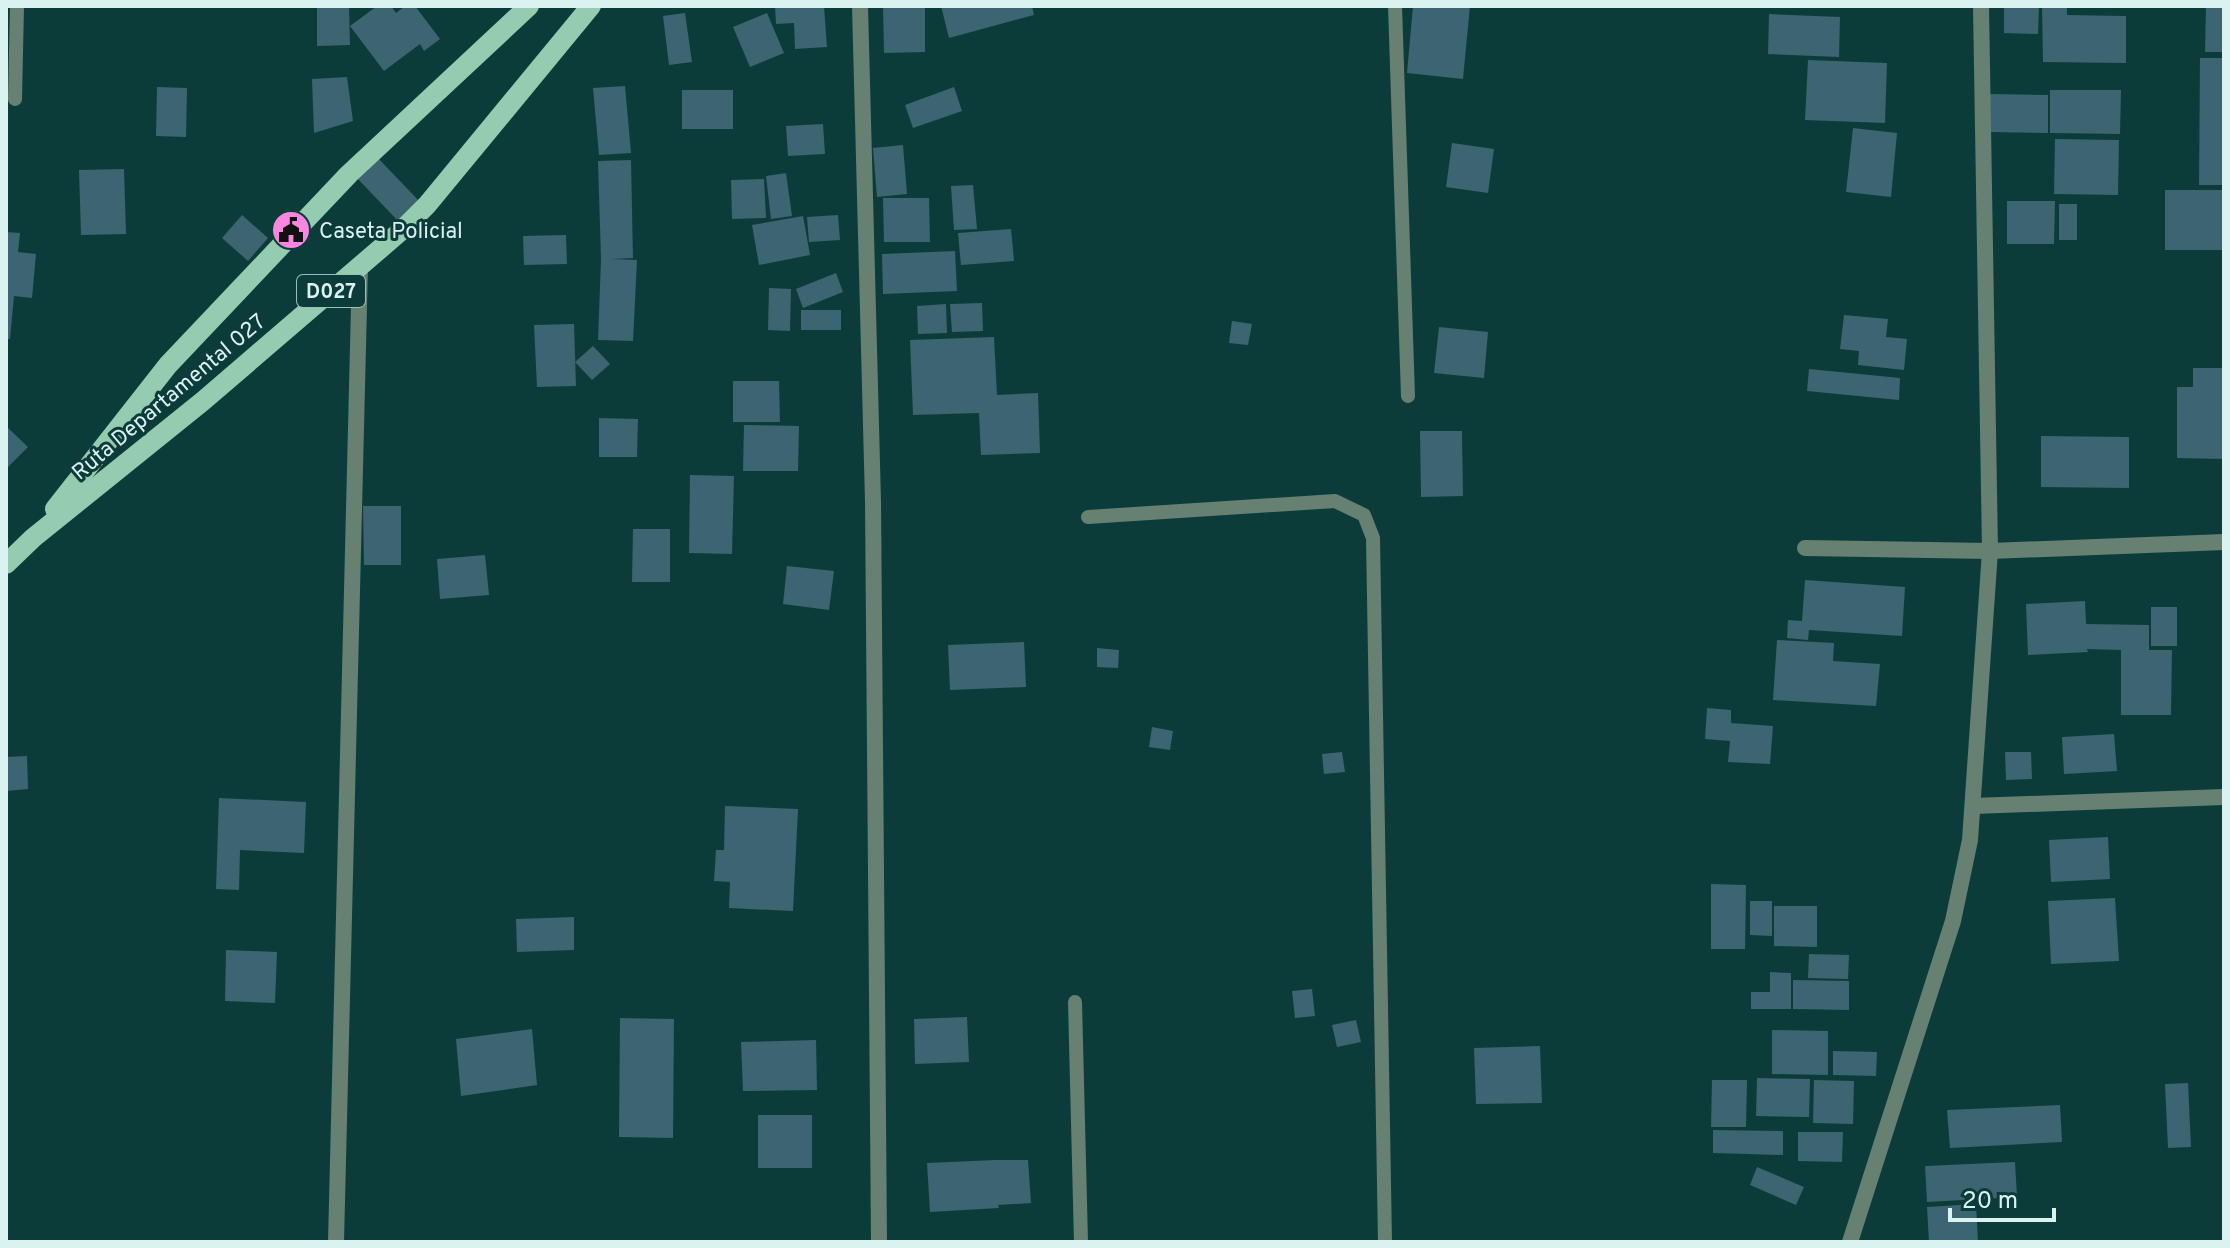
<svg xmlns="http://www.w3.org/2000/svg" width="2230" height="1248" viewBox="0 0 2230 1248" font-family="Overpass,sans-serif">
<rect width="100%" height="100%" fill="#0c3c3a"/>
<g fill="#3c6471">
<path d="M317,6H349L350,45L317,46Z"/>
<path d="M377,6H391L396,13L405,6H415L440,39L424,51L420,44L384,71L350,26Z"/>
<path d="M775,6H824L827,47L795,49L794,23L776,24Z"/>
<path d="M883,6H925V52L884,53Z"/>
<path d="M941,6H1032L1034,15L949,38Z"/>
<path d="M1413,6H1470L1463,79L1407,73Z"/>
<path d="M2004,6H2039L2038,34L2004,33Z"/>
<path d="M2042,6H2067V15L2126,16V63L2043,62Z"/>
<path d="M2206,6H2224V52H2205Z"/>
<path d="M685,13L692,62L669,65L663,16Z"/>
<path d="M767,13L784,53L750,67L733,27Z"/>
<path d="M1769,14L1840,17L1839,57L1768,54Z"/>
<path d="M2200,58H2224V185H2199Z"/>
<path d="M1808,60L1887,63L1885,123L1805,120Z"/>
<path d="M347,77L353,121L314,133L312,79Z"/>
<path d="M625,86L631,153L599,155L593,88Z"/>
<path d="M157,87L187,88L186,137L156,136Z"/>
<path d="M954,87L962,111L913,128L905,105Z"/>
<rect x="682" y="90" width="51" height="39"/>
<path d="M2050,90H2121L2120,134L2050,133Z"/>
<path d="M1990,94L2048,95V133L1990,132Z"/>
<path d="M823,124L825,154L788,156L786,126Z"/>
<path d="M1853,128L1897,133L1891,197L1846,192Z"/>
<path d="M2055,139L2119,140L2118,195L2054,194Z"/>
<path d="M1452,143L1494,149L1488,193L1446,187Z"/>
<path d="M903,145L907,194L877,197L873,148Z"/>
<path d="M376,156L421,203L400,223L355,176Z"/>
<path d="M631,160L633,258L612,259L637,260L633,341L598,340L601,259L598,161Z"/>
<path d="M124,169L126,234L81,235L79,170Z"/>
<path d="M786,173L792,216L771,219L766,176Z"/>
<path d="M764,179L766,218L732,219L731,180Z"/>
<path d="M973,185L977,229L954,230L951,186Z"/>
<rect x="2165" y="190" width="59" height="60"/>
<path d="M883,198H929L930,242H884Z"/>
<path d="M2007,201H2055L2054,244H2007Z"/>
<rect x="2059" y="204" width="18" height="36"/>
<path d="M242,215L268,238L248,261L222,238Z"/>
<path d="M838,215L840,240L809,242L807,217Z"/>
<path d="M803,216L810,255L759,265L752,225Z"/>
<path d="M1011,229L1014,261L961,265L958,233Z"/>
<path d="M6,232L20,233L18,252L36,254L32,298L14,296L10,339H6Z"/>
<path d="M566,235L567,264L524,265L523,236Z"/>
<path d="M955,251L957,291L883,294L882,254Z"/>
<path d="M836,273L843,292L803,308L796,289Z"/>
<path d="M769,288L791,289L790,331L768,330Z"/>
<path d="M982,303L983,331L952,332L950,304Z"/>
<path d="M946,304L947,333L918,334L917,306Z"/>
<rect x="801" y="310" width="40" height="20"/>
<path d="M1844,315L1888,319L1886,337L1907,339L1904,370L1858,365L1859,351L1840,349Z"/>
<path d="M1232,321L1252,324L1248,345L1229,343Z"/>
<path d="M574,324L576,386L537,387L534,325Z"/>
<path d="M1439,327L1488,332L1484,378L1434,373Z"/>
<path d="M994,337L997,395L1038,393L1040,453L981,455L979,413L913,415L910,340Z"/>
<path d="M593,346L610,364L592,380L575,362Z"/>
<path d="M2193,368H2224V459L2177,458V387H2193Z"/>
<path d="M1809,369L1900,378L1899,400L1807,391Z"/>
<path d="M733,381H779L780,422H733Z"/>
<path d="M599,418L638,419L637,457H599Z"/>
<path d="M744,425L799,426L798,471H743Z"/>
<path d="M6,426L28,447L6,469Z"/>
<path d="M1420,431H1462L1463,496L1421,497Z"/>
<path d="M2041,436L2129,437V488L2041,487Z"/>
<path d="M690,475L734,476L732,554L689,553Z"/>
<path d="M363,506H401V565H364Z"/>
<path d="M633,529H670V582H632Z"/>
<path d="M485,555L489,595L440,599L437,559Z"/>
<path d="M787,566L834,571L829,610L783,604Z"/>
<path d="M1805,580L1905,587L1902,636L1809,630L1808,640L1787,638L1788,620L1802,621Z"/>
<path d="M2085,601L2086,624L2149,625V650H2172L2171,715H2121V650L2087,649L2088,652L2028,655L2026,604Z"/>
<rect x="2151" y="607" width="26" height="39"/>
<path d="M1777,640L1834,643L1833,661L1880,664L1876,706L1773,700Z"/>
<path d="M1024,642L1026,687L950,690L948,645Z"/>
<path d="M1097,648L1119,650L1118,668L1097,667Z"/>
<path d="M1707,708L1731,710V723L1773,726L1770,764L1728,762L1730,741L1705,739Z"/>
<path d="M1152,727L1173,731L1170,750L1149,747Z"/>
<path d="M2114,734L2117,771L2064,774L2062,737Z"/>
<path d="M1342,752L1345,772L1324,774L1322,754Z"/>
<path d="M2005,752H2031L2032,779L2006,780Z"/>
<path d="M27,756L28,789L6,791V757Z"/>
<path d="M219,798L306,802L304,853L240,850L239,890L216,889Z"/>
<path d="M725,806L798,809L793,911L729,908L730,882L714,881L716,850H724Z"/>
<path d="M2108,837L2110,879L2051,882L2049,840Z"/>
<path d="M1711,884L1746,885L1745,949H1711Z"/>
<path d="M2115,898L2119,961L2051,964L2048,901Z"/>
<path d="M1750,901H1772V936L1750,935Z"/>
<path d="M1774,906H1817V947L1774,946Z"/>
<path d="M574,917V950L517,952L516,919Z"/>
<path d="M226,950L277,952L275,1003L225,1001Z"/>
<path d="M1809,954L1849,955L1848,979L1808,978Z"/>
<path d="M1770,972L1791,973V1009H1751V992H1770Z"/>
<path d="M1793,980L1849,981V1010L1793,1009Z"/>
<path d="M1312,989L1315,1016L1295,1018L1292,991Z"/>
<path d="M967,1017L969,1062L915,1064L914,1019Z"/>
<path d="M620,1018L674,1019L673,1138L619,1137Z"/>
<path d="M1356,1020L1361,1042L1337,1047L1332,1025Z"/>
<path d="M532,1029L537,1085L461,1096L456,1039Z"/>
<path d="M1772,1030L1828,1031V1075L1772,1074Z"/>
<path d="M816,1040L817,1090L743,1091L741,1042Z"/>
<path d="M1540,1046L1542,1103L1476,1104L1474,1048Z"/>
<path d="M1833,1051L1877,1052L1876,1076L1833,1075Z"/>
<path d="M1757,1078L1810,1079L1809,1117L1756,1116Z"/>
<path d="M1712,1080H1747L1746,1127H1711Z"/>
<path d="M1814,1080L1854,1081L1853,1124L1813,1123Z"/>
<path d="M2188,1083L2191,1147L2168,1148L2165,1084Z"/>
<path d="M2060,1105L2062,1142L1950,1148L1947,1110Z"/>
<rect x="758" y="1115" width="54" height="53"/>
<path d="M1713,1130L1783,1131V1155L1713,1153Z"/>
<path d="M1798,1132H1843L1842,1162L1798,1161Z"/>
<path d="M995,1160H1028L1031,1203L998,1205L999,1208L930,1212L927,1163Z"/>
<path d="M2015,1162L2017,1197L1927,1202L1925,1166Z"/>
<path d="M1757,1167L1804,1187L1796,1205L1750,1185Z"/>
<path d="M1976,1204L1978,1242H1929L1927,1207Z"/>
</g>
<g fill="none" stroke-linecap="round" stroke-linejoin="round">
<g stroke="#668072" stroke-width="14">
<path d="M1395,6L1408,396"/>
<path d="M15,99L17,6"/>
<path d="M1088,517L1335,501L1364,515L1373,538L1385,1242"/>
<path d="M1075,1002L1081,1242"/>
</g>
<g stroke="#668072" stroke-width="16">
<path d="M860,6L873,501L879,1242"/>
<path d="M1805,548L1990,551L2224,542"/>
<path d="M1973,806L2224,797"/>
<path d="M336,1242L360,265"/>
<path d="M1850,1242L1953,921L1970,840L1990,551L1981,6"/>
</g>
<g stroke="#95cbae" stroke-width="20">
<path d="M55,509L168,365L349,174L529,6"/>
<path d="M6,564L33,538L203,401L402,230L427,205L591,6"/>
</g>
</g>
<defs>
<symbol id="civic-disc" viewBox="-11 -11 22 22"><circle r="9.5" fill="#fe85e0" stroke="#0c3c3a"/><path d="M-.6-6.5H3V-4.5H.6V-3L4-1V1h2V6H-6V1h2V-1L-.6-3ZM-1.2 2.5V6h2.4V2.5Z" fill="#111"/></symbol>
</defs>
<g fill-rule="evenodd">
<use href="#civic-disc" x="269" y="208" width="44" height="44"/>
</g>
<g text-anchor="middle" stroke-width="6" stroke-linejoin="round" paint-order="stroke">
<rect fill="#0c3c3a" stroke="#9cbbb9" stroke-width="2" x="297" y="275" width="68" height="32" rx="6"/>
<g font-size="20" font-weight="bold" fill="#daf2f0">
<text x="331" y="298">D027</text>
</g>
<g font-size="22" fill="#daf2f0" stroke="#0c3c3a" text-anchor="start">
<text x="319" y="238">Caseta Policial</text>
</g>
<g font-size="22" fill="#daf2f0" stroke="#0c3c3a">
<text transform="translate(168 396) rotate(-40)" y="8">Ruta Departamental 027</text>
</g>
</g>
<rect width="2230" height="1248" fill="none" stroke="#daf2f0" stroke-width="16"/>
<path d="M1950 1208v12h104v-12" fill="none" stroke="#daf2f0" stroke-width="4"/>
<text x="1962" y="1208" font-size="24" fill="#daf2f0" stroke="#0c3c3a" stroke-width="6" paint-order="stroke">20 m</text>
</svg>
